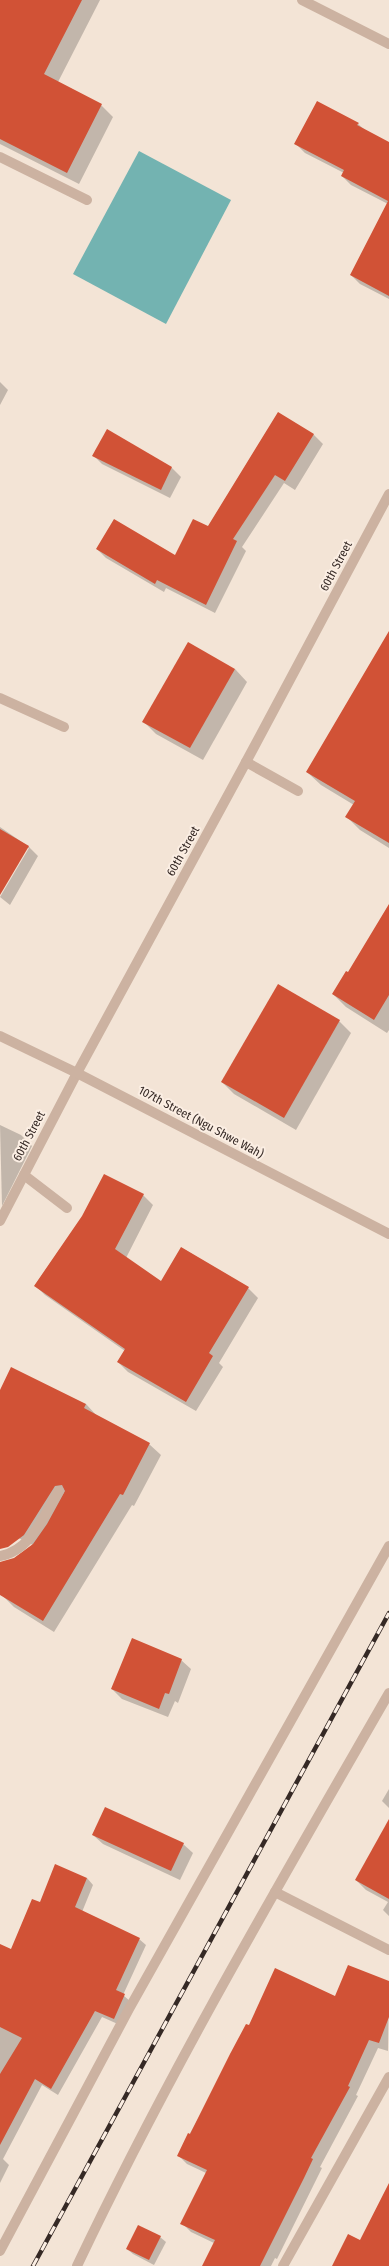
<svg xmlns="http://www.w3.org/2000/svg" width="389" height="2266" viewBox="0 0 389 2266" font-family="'Fira Sans Condensed',sans-serif">
<rect width="100%" height="100%" fill="#f3e4d6"/>
<path fill="#73b3b1" d="M139,151L231,200L166,324L73,274Z"/>
<g fill="#0003">
<path d="M0,0H100L58,82L101,105L113,117L79,184L0,144Z"/>
<path d="M358,124L365,130L389,143V299L360,284L351,275L388,204L351,185L342,176L344,173L305,153L296,144Z"/>
<path d="M0,382L8,390L0,405Z"/>
<path d="M278,413L314,435L323,444L295,490L284,483L242,547L246,551L215,613L166,588L164,592L106,558L97,549L175,557L208,527Z"/>
<path d="M108,431L172,468L181,477L170,498L102,464L93,455Z"/>
<path d="M389,659V848L360,830L347,817L354,805L321,785L307,772Z"/>
<path d="M235,669L247,682L203,760L156,734L144,722Z"/>
<path d="M0,827L29,847L38,856L10,905L0,897L29,848H27L0,894Z"/>
<path d="M389,905V1030L387,1033L346,1007L333,994L349,973Z"/>
<path d="M339,1021L351,1033L296,1130L234,1094L222,1082Z"/>
<path d="M0,1125L21,1135L32,1146L2,1206Z"/>
<path d="M143,1195L153,1205L126,1258L161,1282L182,1248L248,1288L258,1298L219,1363L223,1367L196,1411L128,1372L118,1362L125,1351L45,1295L35,1285L83,1216Z"/>
<path d="M0,1392L86,1404L97,1416L149,1444L161,1455L134,1506L132,1505L54,1632L14,1607L3,1596L35,1546L0,1529Z"/>
<path d="M181,1660L191,1669L178,1703L175,1701L168,1717L122,1699L112,1689Z"/>
<path d="M389,1789V1808L382,1801Z"/>
<path d="M389,1821V1916L383,1910L388,1902L366,1890L356,1880Z"/>
<path d="M93,1835L183,1844L193,1853L180,1880L103,1844Z"/>
<path d="M87,1878L93,1885L82,1912L139,1939L146,1945L123,1995L131,2002L120,2025L102,2017L58,2095L42,2085L3,2159L9,2165L0,2183V1952L11,1950L40,1903Z"/>
<path d="M389,1982L388,2051L378,2048L356,2095L358,2096L320,2167L322,2168L277,2259L275,2258L271,2266H203L214,2243L191,2232L182,2223L206,2173L187,2164L178,2155L249,2027Z"/>
<path d="M160,2237L166,2242L154,2265L133,2254L127,2249Z"/>
</g>
<g fill="#d15236">
<path d="M0,0H82L44,74L102,104L67,173L0,139Z"/>
<path d="M317,101L359,123L357,125L389,142V296L350,275L388,201L341,176L344,170L294,144Z"/>
<path d="M278,412L314,434L285,481L275,475L233,539L237,541L206,605L157,580L155,584L96,549L114,519L175,555L193,519L208,526Z"/>
<path d="M107,429L172,467L161,490L92,456Z"/>
<path d="M389,631V843L345,817L355,801L306,772Z"/>
<path d="M188,642L235,669L190,748L142,722Z"/>
<path d="M0,829L29,846L0,895Z"/>
<path d="M389,904V995L374,1020L332,994L346,971L348,972Z"/>
<path d="M278,984L340,1020L284,1118L221,1082Z"/>
<path d="M104,1174L144,1194L115,1249L161,1281L181,1247L249,1287L209,1353L213,1356L186,1402L117,1362L125,1349L34,1286L82,1216Z"/>
<path d="M11,1367L86,1404L84,1408L150,1443L123,1495L120,1494L43,1621L0,1595V1562L14,1558L33,1544L47,1524L65,1491L62,1485L55,1486L24,1535L8,1547L0,1549V1390Z"/>
<path d="M132,1638L182,1659L169,1694L165,1693L159,1709L111,1689Z"/>
<path d="M105,1807L184,1843L171,1871L92,1835Z"/>
<path d="M389,1819V1899L355,1880Z"/>
<path d="M55,1864L87,1878L75,1907L140,1938L116,1990L125,1994L114,2019L95,2011L51,2089L35,2079L0,2145V2074L22,2038L0,2027V1944L11,1949L32,1899L40,1902Z"/>
<path d="M348,1965L389,1981V2017L379,2043L369,2040L348,2086L350,2087L311,2158L313,2159L304,2178L260,2266H202L215,2240L180,2224L207,2170L177,2156L188,2133L190,2134L230,2054L246,2024L249,2025L275,1968L335,1996Z"/>
<path d="M389,2183V2266H332L348,2234L360,2240Z"/>
<path d="M138,2225L161,2236L149,2260L126,2249Z"/>
</g>
<g fill="none" stroke-linecap="round" stroke-linejoin="round">
<g stroke="#ccb2a1" stroke-width="10">
<path d="M0,157L87,200"/>
<path d="M0,698L64,727"/>
</g>
<g stroke="#ccb2a1" stroke-width="10">
<path d="M302,0L389,44"/>
<path d="M246,762L298,791"/>
<path d="M24,1175L67,1208"/>
<path d="M0,1221L77,1073L246,762L389,494"/>
<path d="M0,1556C31,1551 44,1515 59,1491"/>
<path d="M275,1892L389,1950"/>
<path d="M0,2251L129,2009L389,1546"/>
<path d="M77,2266C170,2070 281,1881 389,1693"/>
<path d="M283,2266L389,2077"/>
</g>
<path stroke="#ccb2a1" stroke-width="10" d="M0,1036L77,1073L389,1234"/>
<defs>
<path id="rail" d="M33,2266L389,1613"/>
</defs>
<use href="#rail" stroke="#352925" stroke-width="4.5"/>
<use href="#rail" stroke="#fbeee3" stroke-width="3" stroke-dasharray="9" stroke-linecap="butt"/>
</g>
<g text-anchor="middle" stroke-width="4" stroke-linejoin="round" paint-order="stroke">
<g font-size="12" fill="#352925" stroke="#fbeee3">
<text transform="translate(336 566) rotate(-62)" y="4">60th Street</text>
<text transform="translate(183 851) rotate(-61)" y="4">60th Street</text>
<text transform="translate(201 1122) rotate(28)" y="4">107th Street (Ngu Shwe Wah)</text>
<text transform="translate(29 1136) rotate(-62)" y="4">60th Street</text>
</g>
</g>
</svg>
